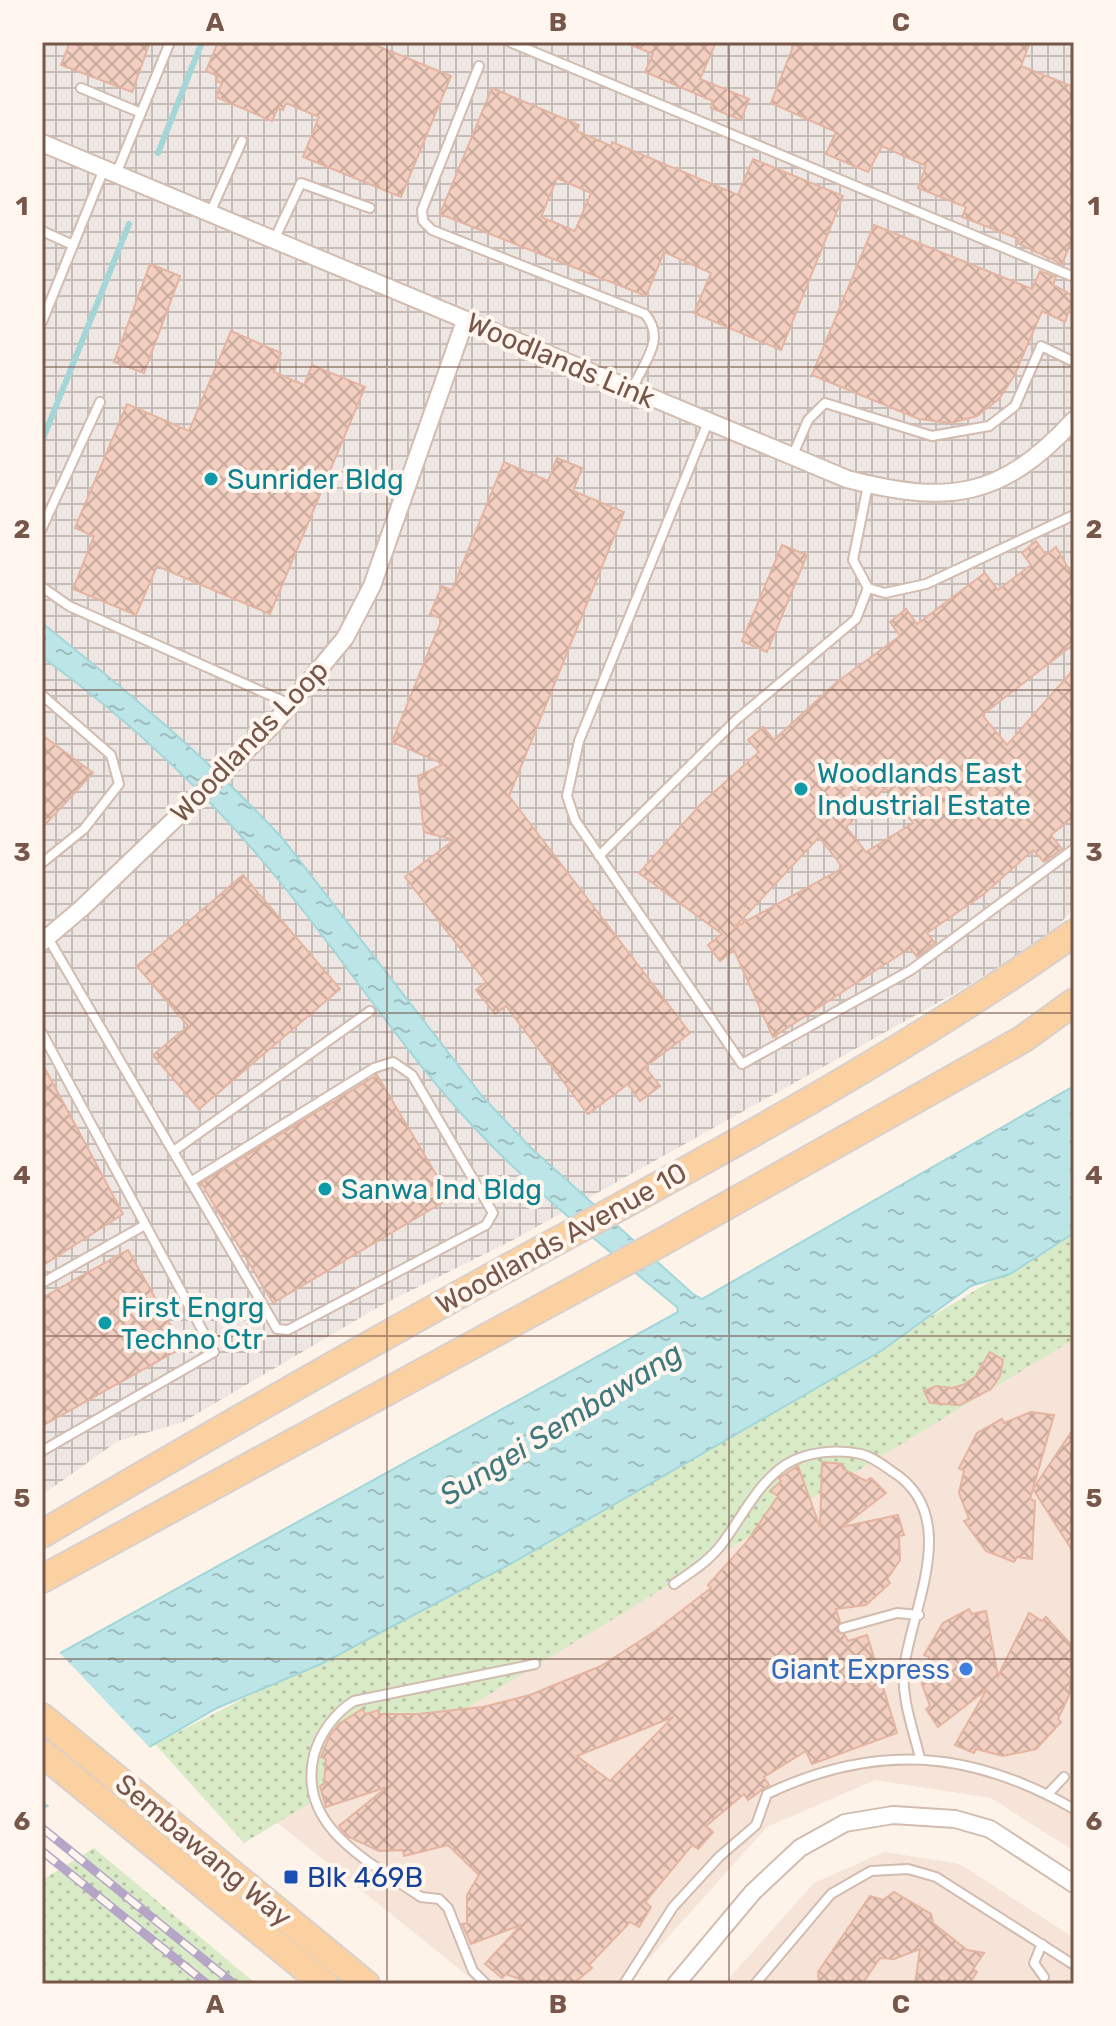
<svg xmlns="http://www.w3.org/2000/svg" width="1116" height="2026" viewBox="0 0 1116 2026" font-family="Rubik,sans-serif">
<defs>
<pattern id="industrial-grid" width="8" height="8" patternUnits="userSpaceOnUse" patternTransform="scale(2)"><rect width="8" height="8" fill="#eee6e2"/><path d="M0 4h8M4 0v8" fill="none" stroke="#c6bdb9"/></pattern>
<pattern id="park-dots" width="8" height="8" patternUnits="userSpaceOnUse" patternTransform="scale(2)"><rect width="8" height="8" fill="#d9ebc6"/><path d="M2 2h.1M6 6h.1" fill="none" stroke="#b5c1a3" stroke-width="1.8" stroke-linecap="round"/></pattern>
<pattern id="water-ripples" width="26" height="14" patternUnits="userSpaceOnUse" patternTransform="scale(2)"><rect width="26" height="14" fill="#bce5e7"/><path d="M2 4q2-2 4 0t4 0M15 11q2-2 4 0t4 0" fill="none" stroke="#9ebcbd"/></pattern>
<pattern id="building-cross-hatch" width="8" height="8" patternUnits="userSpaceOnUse" patternTransform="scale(2)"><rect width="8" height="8" fill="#f2cfc0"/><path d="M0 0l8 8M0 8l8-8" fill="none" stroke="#c9ab9e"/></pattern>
</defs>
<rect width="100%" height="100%" fill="#fdf3e8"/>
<g fill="#f5e4d7">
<path d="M1074,1289V1851L991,1798L875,1780L767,1827L626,1984H478L214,1772Z"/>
<path d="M884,1852L960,1864L1074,1938V1984H724L814,1883Z"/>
</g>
<path fill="url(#industrial-grid)" d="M42,42H1074V909L1047,937L959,991L513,1240L382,1305L183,1422L118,1441L42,1495Z"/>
<g fill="url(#park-dots)">
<path d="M1074,1232V1339L244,1843L155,1744L568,1531Z"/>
<path d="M94,1848L256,1984H42V1880Z"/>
</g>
<path fill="url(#water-ripples)" stroke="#a2d6d9" stroke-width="2" d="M42,623C126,690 209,759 282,838L482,1096L530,1147L693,1294L702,1299L1074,1086V1233L1010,1274L971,1286L881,1351L512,1563L321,1664L217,1708L42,1809V1663L678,1312L677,1307C602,1245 526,1186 461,1113C405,1050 357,980 305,913C231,817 141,728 42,657Z"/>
<path fill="#fdf3e8" d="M57,1650L152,1750L52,1808L42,1800V1659Z"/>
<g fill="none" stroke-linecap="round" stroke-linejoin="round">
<g stroke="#a2d6d9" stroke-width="6">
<path d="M158,153L202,42"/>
<path d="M42,441L129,224"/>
</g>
</g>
<g fill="url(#building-cross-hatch)" stroke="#e5b4a0" stroke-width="2" fill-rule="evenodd">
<path d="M70,42H150L132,92L61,65Z"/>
<path d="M218,42H368L451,76L401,197L303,157L319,117L286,103L283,110L278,108L272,121L216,97L222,83L216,81L218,76L206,71Z"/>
<path d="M624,42H716L700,79L749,99L741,120L711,108L713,101L645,72L653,54Z"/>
<path d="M795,42H1030L1021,66L1074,87V235L1062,264L1017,243L1019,239L962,217L966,207L918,188L926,166L882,146L868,172L826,154L836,132L771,103Z"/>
<path d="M492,88L579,125L577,131L611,146L612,142L738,195L753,159L843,196L781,350L694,313L711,273L664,252L646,296L440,214ZM557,178L591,193L575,231L541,217Z"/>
<path d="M874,225L1032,289L1040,271L1056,277L1053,285L1074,296L1065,322L1042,311L1014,376L999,399L977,416L951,423L919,419L812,375Z"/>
<path d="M150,264L180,276L144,373L114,362Z"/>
<path d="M231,331L281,353L274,372L304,385L312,365L365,387L270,614L157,566L136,615L73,589L94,536L75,528L127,404L189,431Z"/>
<path d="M557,458L582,468L573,491L624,512L509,796L690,1033L645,1067L660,1086L640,1101L628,1084L588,1114L506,1006L495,1014L476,990L486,982L405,877L454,840L424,832L418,776L444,764L392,742L442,619L430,614L442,586L452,590L504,462L548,481Z"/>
<path d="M1036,541L1046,555L1056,547L1074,578V644L982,715L1007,745L1074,669V816L1051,835L1062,849L1044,862L1033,850L984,894L927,933L935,943L917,957L910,948L773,1037L734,950L720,961L708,945L722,934L639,873L701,804L759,752L748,740L763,727L774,740L837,682L900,636L890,622L906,609L917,624L985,573L998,590L1031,565L1022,553ZM885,788L913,823L866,852L846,827ZM819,837L843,868L734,928Z"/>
<path d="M782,545L807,555L767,652L742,641Z"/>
<path d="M42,735L93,773L42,828Z"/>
<path d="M243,875L340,989L199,1109L153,1055L188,1026L137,966Z"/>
<path d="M42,1063L123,1214L42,1266Z"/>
<path d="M377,1075L450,1198L273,1303L201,1183Z"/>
<path d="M128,1250L183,1347L42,1426V1298Z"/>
<path d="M990,1352L1003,1360L1000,1376L991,1389L960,1405L930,1403L924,1391L936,1386L952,1388L963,1385L975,1377Z"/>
<path d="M1031,1412L1054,1415L1030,1499L1035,1501L1032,1559L1017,1557L1014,1562L986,1551L964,1521L969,1519L959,1493L964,1471L959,1468L977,1433L1002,1419L1004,1423Z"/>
<path d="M1074,1428V1553L1033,1489Z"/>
<path d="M822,1462L843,1464V1469L866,1481L871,1478L886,1493L842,1527L898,1515L904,1535L899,1536L900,1560L887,1579L890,1583L866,1605L836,1609L840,1622L837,1631L845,1635L848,1641L867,1635L897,1733L812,1764L806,1751L764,1777L769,1785L748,1800L744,1794L706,1826L713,1832L698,1849L692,1845L645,1902L651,1907L639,1927L630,1922L589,1965L592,1968L573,1984H532L506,1974L502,1978L485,1964L521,1925L471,1944L462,1924L467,1923V1895L479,1875L448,1845L404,1856L403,1850L379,1851L347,1836L339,1826L387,1787L326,1807L320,1786L324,1784L326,1759L321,1757L330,1735L339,1724L362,1709L366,1714L379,1710V1714H418L483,1707L530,1695L601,1666L654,1632L711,1588L708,1585L746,1543L778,1496L770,1491L781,1481L779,1478L798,1466L820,1527ZM673,1717L610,1781L577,1756Z"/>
<path d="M969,1609L972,1614L986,1611L998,1676L1029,1613L1042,1621L1046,1617L1074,1648V1677H1070V1693L1058,1719L1061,1722L1036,1749L1003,1756L976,1749L974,1753L955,1745L987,1689L938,1727L926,1709L930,1706L922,1684L929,1657L924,1655L943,1623Z"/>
<path d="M894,1892L931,1914L933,1923L967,1950L984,1953L973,1969L977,1972L969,1984H915L920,1949L894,1959L880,1958L862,1984H819L818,1972L870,1896L883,1900Z"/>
</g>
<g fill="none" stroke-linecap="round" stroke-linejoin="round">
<defs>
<g id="lane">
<path d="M510,42L1074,277"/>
<path d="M479,66L422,210L423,221L432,230L645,314C667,340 643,362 632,390"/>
<path d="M81,88L141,113"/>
<path d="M116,174L170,42"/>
<path d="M210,213L242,141"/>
<path d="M42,231L73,245"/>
<path d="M274,240L301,183L370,208"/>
<path d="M42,322L104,169"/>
<path d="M708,422L579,741L567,796L575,820L742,1064L911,970L1074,849"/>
<path d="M792,457L808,420L825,403L932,436L989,426L1015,406L1041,346L1074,362"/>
<path d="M868,485L853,560L868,588L885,593L926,584L1074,515"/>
<path d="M42,528L100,402"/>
<path d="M42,587L69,606L290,704"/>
<path d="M42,695L111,755L119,784L84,829L42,863"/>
<path d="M599,856L736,720L856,619L868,588"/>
<path d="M48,938L277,1329L288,1330L486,1225L493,1213L412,1075L393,1062L374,1068L192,1181"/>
<path d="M42,1033L214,1352L42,1451"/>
<path d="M175,1150L370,1011"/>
<path d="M42,1283L145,1225"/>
<path d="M674,1584C691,1572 709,1561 721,1545C742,1518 756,1485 785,1465C807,1451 838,1449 861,1454C873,1457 883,1465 893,1472C962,1516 912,1607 904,1668C901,1698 913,1729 920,1758"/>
<path d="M843,1628L897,1613L919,1615"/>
<path d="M1048,1794L1064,1777"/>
<path d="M1042,1944L1034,1963L1044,1977"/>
<path d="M486,1984L473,1971L448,1908L439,1899L421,1897C372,1863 296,1828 314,1755C320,1733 335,1713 354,1701L535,1664"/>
<path d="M624,1984L673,1907L719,1857L756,1825L767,1794C876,1742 971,1750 1074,1809"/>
<path d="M755,1984L831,1894L871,1871L908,1869L936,1877L1074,1965"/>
</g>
<g id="street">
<path d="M42,143L847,479C949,505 1001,499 1074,420"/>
<path d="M42,942L82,908L272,726L345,638L372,586L465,321"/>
<path d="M676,1984L753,1892L800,1848L845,1823L893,1815L955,1819L990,1829L1074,1884"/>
</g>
<g id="primary">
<path d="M42,1534C198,1442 354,1352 513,1265C702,1162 899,1057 1074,933"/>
<path d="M42,1579L662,1242L1023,1039L1074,1002"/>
<path d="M42,1717L366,1984"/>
<path d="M42,1753L324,1984"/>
</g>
</defs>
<use href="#lane" stroke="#d2bcb0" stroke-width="12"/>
<use href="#street" stroke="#d2bcb0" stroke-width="20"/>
<use href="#primary" stroke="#d9d0cd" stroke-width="30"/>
<use href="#lane" stroke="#fff" stroke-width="8"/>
<use href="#street" stroke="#fff" stroke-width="16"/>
<use href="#primary" stroke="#fbd1a1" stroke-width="26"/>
<defs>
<g id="rail">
<path d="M42,1828L234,1984"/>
<path d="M42,1851L207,1984"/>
</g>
</defs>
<use href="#rail" stroke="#b5a6c8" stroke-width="9"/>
<use href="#rail" stroke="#fff7ef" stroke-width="6" stroke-dasharray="18" stroke-linecap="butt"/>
</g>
<path fill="none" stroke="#78574b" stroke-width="2" stroke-opacity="0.55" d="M387,42V1984M729,42V1984M42,367H1074M42,690H1074M42,1013H1074M42,1336H1074M42,1659H1074"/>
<g fill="#0f9aa8" stroke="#fff7ef" stroke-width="3">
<circle cx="211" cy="479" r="8"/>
<circle cx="801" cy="789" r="8"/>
<circle cx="325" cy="1189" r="8"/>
<circle cx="105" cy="1323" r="8"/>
</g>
<circle fill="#3f7fe0" stroke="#fff7ef" stroke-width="3" cx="966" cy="1669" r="8"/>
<rect fill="#1a4fb4" stroke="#fff7ef" stroke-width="3" x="283" y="1869" width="16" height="16" rx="4"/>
<g text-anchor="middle" stroke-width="8" stroke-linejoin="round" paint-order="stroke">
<g font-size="28" fill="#78574b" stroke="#fff7ef">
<text transform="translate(561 360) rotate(23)" y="10">Woodlands Link</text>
<text transform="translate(249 741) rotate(-46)" y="10">Woodlands Loop</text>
<text transform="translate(561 1238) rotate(-29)" y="10">Woodlands Avenue 10</text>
<text transform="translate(204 1850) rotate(40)" y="10">Sembawang Way</text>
</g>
<g font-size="28" fill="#0d838f" stroke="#fff7ef" text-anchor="start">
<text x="227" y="489">Sunrider Bldg</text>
<text x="817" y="783">Woodlands East<tspan x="817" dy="32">Industrial Estate</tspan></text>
<text x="341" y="1199">Sanwa Ind Bldg</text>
<text x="121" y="1317">First Engrg<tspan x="121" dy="32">Techno Ctr</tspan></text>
</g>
<g font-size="28" fill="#366cbe" stroke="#fff7ef" text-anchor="end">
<text x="950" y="1679">Giant Express</text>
</g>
<g font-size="28" fill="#164399" stroke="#fff7ef" text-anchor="start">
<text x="307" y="1887">Blk 469B</text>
</g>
<g font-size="30" font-style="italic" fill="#3f787d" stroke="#fff7ef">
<text transform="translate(561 1424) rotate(-32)" y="10">Sungei Sembawang</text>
</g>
</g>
<rect width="1116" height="2026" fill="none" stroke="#fff7ef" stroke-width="88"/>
<rect x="44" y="44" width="1028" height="1938" fill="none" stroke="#78574b" stroke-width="3"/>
<g font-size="26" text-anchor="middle" font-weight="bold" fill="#78574b">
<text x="215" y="31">A</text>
<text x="558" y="31">B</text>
<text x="901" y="31">C</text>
<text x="22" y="215">1</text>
<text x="1094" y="215">1</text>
<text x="22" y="538">2</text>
<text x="1094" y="538">2</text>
<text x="22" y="861">3</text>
<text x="1094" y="861">3</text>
<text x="22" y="1184">4</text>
<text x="1094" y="1184">4</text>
<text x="22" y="1507">5</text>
<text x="1094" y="1507">5</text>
<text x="22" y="1830">6</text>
<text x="1094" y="1830">6</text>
<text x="215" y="2013">A</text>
<text x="558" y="2013">B</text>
<text x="901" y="2013">C</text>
</g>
</svg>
